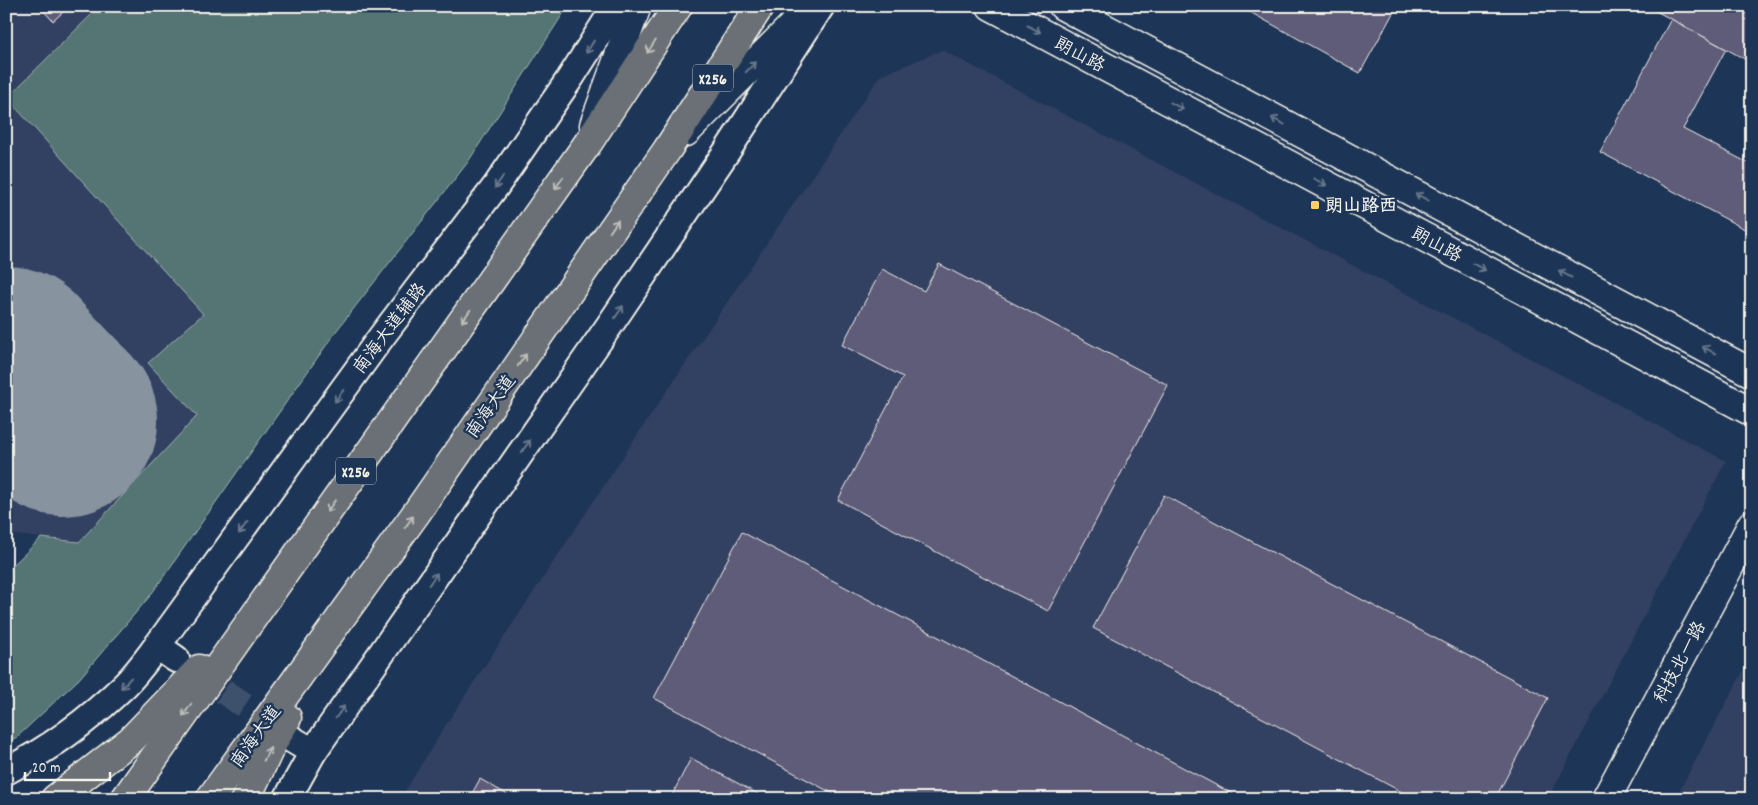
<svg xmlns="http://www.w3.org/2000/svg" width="1758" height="805" viewBox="0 0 1758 805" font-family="Dekko,'LXGW WenKai TC',sans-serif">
<rect width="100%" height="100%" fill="#1d3557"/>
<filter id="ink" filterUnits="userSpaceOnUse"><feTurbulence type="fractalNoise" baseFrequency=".02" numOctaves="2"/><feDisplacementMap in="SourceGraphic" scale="10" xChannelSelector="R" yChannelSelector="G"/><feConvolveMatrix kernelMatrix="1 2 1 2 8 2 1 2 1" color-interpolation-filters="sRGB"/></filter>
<g filter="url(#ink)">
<g fill="#314162">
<path d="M6,6H100L7,98L203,314L198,416L79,542L6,534Z"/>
<path d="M942,50L1726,461L1548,799H400L445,726L644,425L880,76Z"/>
<path d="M1752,654V799H1675Z"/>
</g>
<path fill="#547575" stroke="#a4b3ae" d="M100,6H568L468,162L337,330L150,596L79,679L17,737L6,743V569H9L41,538L79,542L197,416L148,363L203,314L7,98Z"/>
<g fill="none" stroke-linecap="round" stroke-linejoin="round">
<path stroke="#8893a0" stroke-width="190" d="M6,361L63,421"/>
</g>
<g fill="#5f5c7a" stroke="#f4f1e8">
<path d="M39,6H70L53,21Z"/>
<path d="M1239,6H1397L1360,73Z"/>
<path d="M1646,6H1752V63L1671,19Z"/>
<path d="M1671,19L1726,49L1683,129L1752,165V233L1600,152Z"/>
<path d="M939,264L1168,385L1048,611L838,500L903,377L842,345L882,269L924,291Z"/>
<path d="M1164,495L1548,698L1495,799H1415L1093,628Z"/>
<path d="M742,532L1242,799H843L654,698Z"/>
<path d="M691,758L767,799H670Z"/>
<path d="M480,779L515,799H469Z"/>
</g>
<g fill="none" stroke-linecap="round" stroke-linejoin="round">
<path stroke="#3d516d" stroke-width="26" stroke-dasharray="26 13" stroke-linecap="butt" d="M191,669L285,733"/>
<defs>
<g id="minor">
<path d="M157,646L176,659"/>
<path d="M293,740L313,752"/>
<path d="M6,771C50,749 90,719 125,685C137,673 147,659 157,646L382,336L496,186L571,77L616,6"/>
<path d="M287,799L313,752L609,326L727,151L821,6"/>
</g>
<path id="tertiary" d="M1606,799L1752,524"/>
<g id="secondary">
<path d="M991,6L1752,412"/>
<path d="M1063,6L1752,373"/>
<path d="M594,125L637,6"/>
<path d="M686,132L812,6"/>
</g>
<g id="primary">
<path d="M55,799L131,740L199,669"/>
<path d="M125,799L588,143L678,6"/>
<path d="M210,799L417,512L667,150L760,6"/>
<path d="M246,799L270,748L287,718"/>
</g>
</defs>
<use href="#minor" stroke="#f4f1e8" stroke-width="30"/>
<use href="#tertiary" stroke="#f4f1e8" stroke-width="31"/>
<use href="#secondary" stroke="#f4f1e8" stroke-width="31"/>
<use href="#primary" stroke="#f4f1e8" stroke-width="31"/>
<use href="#minor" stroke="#1d3557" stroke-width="26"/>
<use href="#tertiary" stroke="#1d3557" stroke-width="28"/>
<use href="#secondary" stroke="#1d3557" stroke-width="28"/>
<use href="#primary" stroke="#6a7074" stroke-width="28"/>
</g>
<defs><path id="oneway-shaft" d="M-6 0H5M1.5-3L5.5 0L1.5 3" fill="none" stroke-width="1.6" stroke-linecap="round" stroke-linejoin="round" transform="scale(1.25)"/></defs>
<g stroke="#68778a">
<use href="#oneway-shaft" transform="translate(1034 29) rotate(28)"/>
<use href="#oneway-shaft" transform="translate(590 47) rotate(122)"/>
<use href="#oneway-shaft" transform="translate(751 67) rotate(-45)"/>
<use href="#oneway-shaft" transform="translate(1177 106) rotate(28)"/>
<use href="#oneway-shaft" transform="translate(1278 121) rotate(-152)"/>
<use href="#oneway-shaft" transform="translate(499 182) rotate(125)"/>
<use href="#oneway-shaft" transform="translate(1320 182) rotate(28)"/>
<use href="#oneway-shaft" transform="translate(1422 197) rotate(-152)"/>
<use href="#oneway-shaft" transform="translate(1479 267) rotate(28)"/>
<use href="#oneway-shaft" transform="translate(1565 274) rotate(-152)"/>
<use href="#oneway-shaft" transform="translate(619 312) rotate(-56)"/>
<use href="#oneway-shaft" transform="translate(1709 350) rotate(-152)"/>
<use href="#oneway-shaft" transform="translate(339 396) rotate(126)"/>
<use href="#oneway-shaft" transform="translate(526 446) rotate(-55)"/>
<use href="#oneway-shaft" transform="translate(243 528) rotate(126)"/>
<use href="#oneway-shaft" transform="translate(433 579) rotate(-55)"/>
<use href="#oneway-shaft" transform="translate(126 683) rotate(133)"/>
<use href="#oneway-shaft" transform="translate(340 712) rotate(-55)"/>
</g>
<g stroke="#bdbdba">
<use href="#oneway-shaft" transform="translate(651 47) rotate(123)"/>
<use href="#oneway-shaft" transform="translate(559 183) rotate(125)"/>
<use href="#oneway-shaft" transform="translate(614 226) rotate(-55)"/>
<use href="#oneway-shaft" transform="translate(466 316) rotate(125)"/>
<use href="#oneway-shaft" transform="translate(522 360) rotate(-55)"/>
<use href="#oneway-shaft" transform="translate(331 506) rotate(125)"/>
<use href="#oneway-shaft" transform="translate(409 522) rotate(-54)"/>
<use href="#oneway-shaft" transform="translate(187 710) rotate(125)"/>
<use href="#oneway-shaft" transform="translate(267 754) rotate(-63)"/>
</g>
</g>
<rect fill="#ffd166" stroke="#1d3557" stroke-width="2" x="1310" y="200" width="10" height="10" rx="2.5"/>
<g text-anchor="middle" stroke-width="5" stroke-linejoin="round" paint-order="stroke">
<g fill="#1d3557" stroke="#b4b9bc" stroke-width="1">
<rect x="693" y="64.5" width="40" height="27" rx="4"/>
<rect x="336" y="457.5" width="40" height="27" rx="4"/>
</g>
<g font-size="16" font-weight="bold" fill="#f4f1e8">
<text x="713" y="84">X256</text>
<text x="356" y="477">X256</text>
</g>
<g font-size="18" fill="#f4f1e8" stroke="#1d3557">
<text transform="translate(1080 54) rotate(28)" y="6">朗山路</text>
<text transform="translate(1437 244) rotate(28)" y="6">朗山路</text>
<text transform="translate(389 328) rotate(-53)" y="6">南海大道辅路</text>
<text transform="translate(490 406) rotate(-55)" y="6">南海大道</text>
<text transform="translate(1679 662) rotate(-62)" y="6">科技北一路</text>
<text transform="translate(255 736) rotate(-54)" y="6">南海大道</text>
</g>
<g font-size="18" font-weight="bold" fill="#f4f1e8" stroke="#1d3557" text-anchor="start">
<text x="1325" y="211">朗山路西</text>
</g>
</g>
<rect width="1758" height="805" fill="none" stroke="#1d3557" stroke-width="25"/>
<rect x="12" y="12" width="1733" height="780" fill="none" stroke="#f4f1e8" stroke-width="2" filter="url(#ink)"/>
<path d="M25 772v8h85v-8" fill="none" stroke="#f4f1e8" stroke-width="2.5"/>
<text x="32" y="772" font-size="15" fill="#f4f1e8" stroke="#1d3557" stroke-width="4" paint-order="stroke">20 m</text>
</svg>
